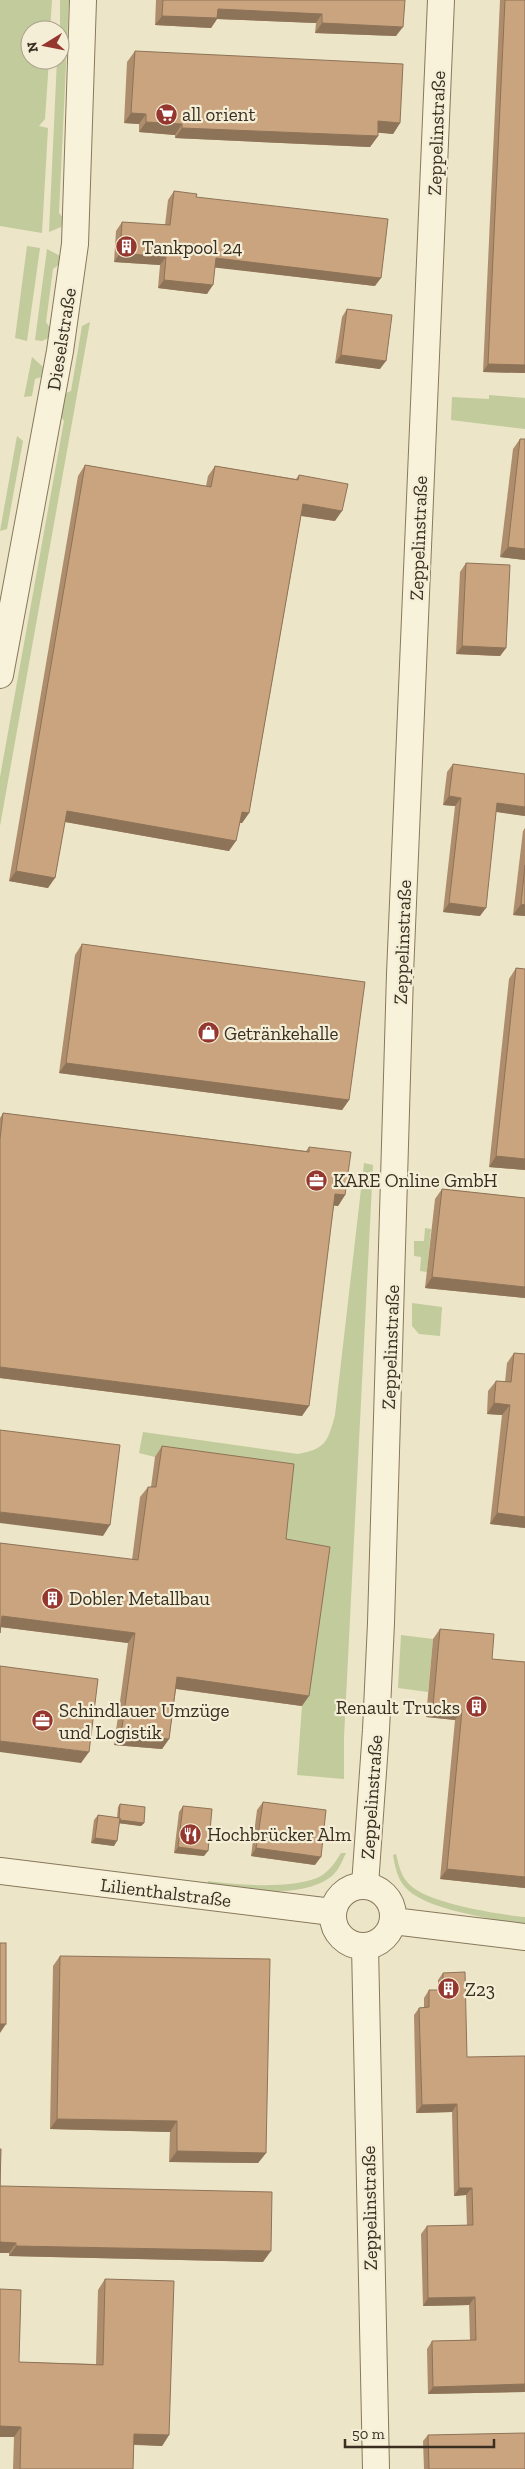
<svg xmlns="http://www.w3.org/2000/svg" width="525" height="2469" viewBox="0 0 525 2469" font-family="'Zilla Slab',serif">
<rect width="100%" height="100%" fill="#ede5c7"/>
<g fill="#c1cb9b">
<path d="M0,0H52L50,30H30V60H49L45,119L39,126L48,128L42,233L0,226Z"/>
<path d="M60,0H69L59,213L64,219L61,227L49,232L57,60H60Z"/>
<path d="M27,246L40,248L27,341L15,338Z"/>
<path d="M47,249L60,256V264L53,269L46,322L50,328L48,338L42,341L35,340Z"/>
<path d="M90,322L0,826V777L64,421L59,413L63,394L71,391L82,326Z"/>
<path d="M32,357L43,367L41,377L35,379L32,396L24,397Z"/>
<path d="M489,395L525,398V429L451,420L452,397L489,399Z"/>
<path d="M17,436L23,441L7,529L0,531Z"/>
<path d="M364,1163L373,1165L344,1737V1779L297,1775L302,1706L279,1549L155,1457L139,1453L143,1432L298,1454C326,1449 328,1441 335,1415Z"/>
<path d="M425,1228L431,1229L427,1272L420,1271L421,1257L414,1256V1241H424Z"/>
<path d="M412,1303L442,1307L440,1336L419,1334L412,1326Z"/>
<path d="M401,1635L433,1639L428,1692L398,1688Z"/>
<path d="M341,1853H346C342,1861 339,1870 332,1876C304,1899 241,1891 207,1889L208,1881C237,1885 290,1889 317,1878C328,1873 335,1863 341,1853Z"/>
<path d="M396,1854C399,1866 401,1877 410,1885C430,1904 497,1914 525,1917V1925C495,1919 424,1910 405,1887C397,1878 395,1866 393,1855Z"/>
</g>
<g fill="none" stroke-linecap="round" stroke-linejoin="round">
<defs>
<g id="minor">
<path d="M0,675L60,351L75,244L83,0"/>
<path d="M0,1871L332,1912"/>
<path d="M365,1885L376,1730L381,1623L400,974L441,0"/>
<circle cx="363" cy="1916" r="30"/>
<path d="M393,1921L525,1937"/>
<path d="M365,1946L376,2469"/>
</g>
</defs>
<use href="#minor" stroke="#88785d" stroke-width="28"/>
<use href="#minor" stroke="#f8f2da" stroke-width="26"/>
</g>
<g fill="#ae8d6c">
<path d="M156,0H405L396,36L315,33L316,23L217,19L211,28L155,25Z"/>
<path d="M500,0H525V373L483,372Z"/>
<path d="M135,51L400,123L393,134L378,132V136L370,147L175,138V135L139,132V124L124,123L127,62Z"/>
<path d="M174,191L196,197L375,286L215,267L207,294L158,288L160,265L114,262L116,231L122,222L165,225L168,200Z"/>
<path d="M347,309L380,369L335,363L342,317Z"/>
<path d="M520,439L525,560L500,557L513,449Z"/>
<path d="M85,465L206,486L208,476L215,466L296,479L299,475L335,521L301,516L249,813L242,823H240L229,851L65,822L48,888L9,881L78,476Z"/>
<path d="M466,563L506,648L500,656L456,654L460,572Z"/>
<path d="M453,764L525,816L496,812L480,916L443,912L455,806L443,805L447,772Z"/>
<path d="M525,828V916L513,915L523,831Z"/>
<path d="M82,944L349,1100L342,1110L59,1073L75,955Z"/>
<path d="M516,968L525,969V1170L489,1167L509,979Z"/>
<path d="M3,1113L306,1151L309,1147L345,1195L338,1206L334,1205L302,1416L0,1378V1118Z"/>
<path d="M442,1189L525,1198V1298L425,1288L435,1199Z"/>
<path d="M514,1353L525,1354V1528L490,1524L502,1415L487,1414L488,1391L496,1381L505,1382L507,1363Z"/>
<path d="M162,1446L286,1539L302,1706L176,1689L169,1739L162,1749L114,1745L128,1643L1,1627L0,1543L132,1560L140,1497L148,1487H151L155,1457Z"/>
<path d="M440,1629L492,1659L525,1662V1888L440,1879L455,1720L426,1717L433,1639Z"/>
<path d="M263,1802L315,1865L251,1856L257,1810Z"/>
<path d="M120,1804L144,1823L141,1826L119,1823L114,1846L91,1843L94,1820L98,1815L117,1818L118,1807Z"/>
<path d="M183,1806L204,1856L174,1853L179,1812Z"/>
<path d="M60,1956L266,2153L258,2163L169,2162L170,2132L50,2129L53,1966Z"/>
<path d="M443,1973L467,2057L525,2392L428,2394L427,2349L432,2341L470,2340L469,2305L423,2306L421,2234L427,2226L467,2225L466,2195L454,2196L452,2112L416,2113L414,2015L419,2008L424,2007V1998L429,1990H438V1980Z"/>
<path d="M0,2149V2186L263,2262L9,2256V2253H0Z"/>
<path d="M105,2279L169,2435L162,2446L134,2445L133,2469H13L14,2437H0V2289L19,2362L96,2364L98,2290Z"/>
<path d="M428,2435L525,2469H424L423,2441Z"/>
</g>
<g fill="#8d7358">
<path d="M218,9L322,14L316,23L217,19L211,28L155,25L162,16Z"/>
<path d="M322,23L403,27L396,36L315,33Z"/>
<path d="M131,113L146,114L139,124L124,123Z"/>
<path d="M378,121L400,123L393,134L370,132Z"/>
<path d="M146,122L182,124L175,135L139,132Z"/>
<path d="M182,128L378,136L370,147L175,138Z"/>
<path d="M120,253L166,257L160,265L114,262Z"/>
<path d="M216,258L381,278L375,286L210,267Z"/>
<path d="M164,280L213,285L207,294L158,288Z"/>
<path d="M341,355L386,361L380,369L335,363Z"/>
<path d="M488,364L525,365V373L483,372Z"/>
<path d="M303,504L342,511L335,521L296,515Z"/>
<path d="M508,547L525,549V560L500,557Z"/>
<path d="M462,646L506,648L500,656L456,654Z"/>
<path d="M449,796L461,798L455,806L443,805Z"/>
<path d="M497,803L525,807V816L491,811Z"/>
<path d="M67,811L236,841L229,851L60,821Z"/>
<path d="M242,812L249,813L242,823L235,822Z"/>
<path d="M16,871L55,878L48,888L9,881Z"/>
<path d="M449,903L486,908L480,916L443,912Z"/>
<path d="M521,904L525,905V916L513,915Z"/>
<path d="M66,1063L349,1100L342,1110L59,1073Z"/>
<path d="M496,1156L525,1159V1170L489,1167Z"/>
<path d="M335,1194L345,1195L338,1206L328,1205Z"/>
<path d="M432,1277L525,1287V1298L425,1288Z"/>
<path d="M0,1367L309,1406L302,1416L0,1378Z"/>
<path d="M494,1403L510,1405L502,1415L487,1414Z"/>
<path d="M0,1512L110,1525L103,1536L0,1523Z"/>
<path d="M497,1513L525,1517V1528L490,1524Z"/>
<path d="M2,1616L135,1633L128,1643L0,1627Z"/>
<path d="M177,1677L309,1696L302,1706L170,1688Z"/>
<path d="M433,1706L462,1710L455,1720L426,1717Z"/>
<path d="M121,1735L169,1739L162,1749L114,1745Z"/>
<path d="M0,1741L89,1752L81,1763L0,1752Z"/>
<path d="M119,1820L144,1823L141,1826L117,1823Z"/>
<path d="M95,1838L117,1841L114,1846L91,1843Z"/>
<path d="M178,1847L208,1851L204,1856L174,1853Z"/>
<path d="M256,1848L321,1857L315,1865L251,1856Z"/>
<path d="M447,1869L525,1877V1888L440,1879Z"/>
<path d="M0,2024H6L0,2033Z"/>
<path d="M457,2104L452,2112L416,2113L422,2105Z"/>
<path d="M57,2119L177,2121L170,2132L50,2129Z"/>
<path d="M177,2151L266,2153L258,2163L169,2162Z"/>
<path d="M459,2188H472L466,2195L454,2196Z"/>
<path d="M0,2242L16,2243L9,2253H0Z"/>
<path d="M16,2246L271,2251L263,2262L9,2256Z"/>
<path d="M475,2297L469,2305L423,2306L428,2298Z"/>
<path d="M525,2384V2392L428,2394L433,2387Z"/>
<path d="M0,2426L21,2427L14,2437H0Z"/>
<path d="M134,2434L169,2435L162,2446L127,2444Z"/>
</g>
<g fill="#caa47e" stroke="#8d7358">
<path d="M163,0H405L403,27L322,23V14L218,9L217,18L162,16Z"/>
<path d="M505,0H525V365L488,364Z"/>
<path d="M135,51L403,64L400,123L378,121V136L182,128V124L146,122V114L131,113Z"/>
<path d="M174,191L197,194L196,197L388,219L381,278L216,258L213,285L164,280L166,257L120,253L122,222L170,225Z"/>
<path d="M347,309L392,315L386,361L341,355Z"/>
<path d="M520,439H525V549L508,547Z"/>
<path d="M85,465L211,487L215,466L298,480L299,475L348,484L342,511L303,504L249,813L242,812L236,841L67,811L55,878L16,871Z"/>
<path d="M466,563L510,565L506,648L462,646Z"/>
<path d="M453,764L525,774V807L497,803L486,908L449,903L461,798L449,796Z"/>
<path d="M525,865V905L521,904Z"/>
<path d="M82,944L365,982L349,1100L66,1063Z"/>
<path d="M516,968L525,969V1159L496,1156Z"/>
<path d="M3,1113L309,1152V1147L351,1152L345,1195L335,1194L309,1406L0,1367V1139Z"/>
<path d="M442,1189L525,1198V1287L432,1277Z"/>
<path d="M514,1353L525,1354V1517L497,1513L510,1405L494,1403L496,1381L511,1382Z"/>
<path d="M0,1430L120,1445L110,1525L0,1512Z"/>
<path d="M162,1446L294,1464L286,1539L330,1547L309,1696L177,1677L169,1739L121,1735L135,1633L2,1616L0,1633V1543L138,1560L148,1487H156Z"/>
<path d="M440,1629L494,1634L492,1659L525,1662V1877L447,1869L462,1710L433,1706Z"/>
<path d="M0,1666L98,1679L89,1752L0,1741Z"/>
<path d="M263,1802L326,1810L321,1857L256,1848Z"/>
<path d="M120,1804L145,1807L144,1823L120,1820V1818H119Z"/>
<path d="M183,1806L212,1809L208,1851L178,1847Z"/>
<path d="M98,1815L120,1818L117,1841L95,1838Z"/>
<rect x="0" y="1943" width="6" height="81"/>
<path d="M60,1956L270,1959L266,2153L177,2151V2121L57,2119Z"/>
<path d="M465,1972L467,2057L525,2056V2384L433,2387L432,2341L476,2340L475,2297L428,2298L427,2226L473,2225L472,2188H459L457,2104L422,2105L419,2008L429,2007V1990H443V1973Z"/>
<path d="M0,2149H1L0,2186L272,2192L271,2251L16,2246V2243L0,2242Z"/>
<path d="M105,2279L174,2281L169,2435L134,2434L133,2469H20L21,2427L0,2426V2289L21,2290L19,2362L103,2365Z"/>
<path d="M525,2433V2469H429L428,2435Z"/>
</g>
<defs>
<symbol id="supermarket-disc" viewBox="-11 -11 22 22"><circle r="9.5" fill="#95372f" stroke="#f5eed6"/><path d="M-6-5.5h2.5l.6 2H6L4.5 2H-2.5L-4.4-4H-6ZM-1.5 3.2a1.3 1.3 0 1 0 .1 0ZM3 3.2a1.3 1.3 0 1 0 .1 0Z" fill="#fff"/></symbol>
<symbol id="building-disc" viewBox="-11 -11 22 22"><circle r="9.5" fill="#95372f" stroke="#f5eed6"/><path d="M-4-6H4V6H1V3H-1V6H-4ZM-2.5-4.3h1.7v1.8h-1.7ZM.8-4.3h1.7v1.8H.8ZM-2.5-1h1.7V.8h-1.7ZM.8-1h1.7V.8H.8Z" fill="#fff"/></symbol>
<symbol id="shop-disc" viewBox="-11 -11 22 22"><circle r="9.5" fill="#95372f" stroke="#f5eed6"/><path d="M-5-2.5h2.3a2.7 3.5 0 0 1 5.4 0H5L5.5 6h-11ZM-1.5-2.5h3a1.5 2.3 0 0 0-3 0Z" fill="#fff"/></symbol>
<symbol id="office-disc" viewBox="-11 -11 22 22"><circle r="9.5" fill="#95372f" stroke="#f5eed6"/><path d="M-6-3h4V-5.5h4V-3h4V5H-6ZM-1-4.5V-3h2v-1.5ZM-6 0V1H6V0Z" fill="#fff"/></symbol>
<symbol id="restaurant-disc" viewBox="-11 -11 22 22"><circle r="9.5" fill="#95372f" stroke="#f5eed6"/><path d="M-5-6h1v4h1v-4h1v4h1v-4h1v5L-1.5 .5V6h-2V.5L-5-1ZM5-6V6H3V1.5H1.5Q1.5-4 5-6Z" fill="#fff"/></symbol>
</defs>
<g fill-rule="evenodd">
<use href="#supermarket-disc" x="154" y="102" width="25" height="25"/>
<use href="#building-disc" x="114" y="234" width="25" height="25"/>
<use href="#shop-disc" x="196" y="1020" width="25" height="25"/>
<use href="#office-disc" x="304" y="1168" width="25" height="25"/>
<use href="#building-disc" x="40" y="1586" width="25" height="25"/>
<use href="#building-disc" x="464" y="1694" width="25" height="25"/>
<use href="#office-disc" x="30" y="1708" width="25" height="25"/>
<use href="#restaurant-disc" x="178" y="1822" width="25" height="25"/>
<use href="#building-disc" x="436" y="1976" width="25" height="25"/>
</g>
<g text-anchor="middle" stroke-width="4.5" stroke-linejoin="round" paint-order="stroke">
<g font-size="19" fill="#392e20" stroke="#f5eed6" text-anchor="start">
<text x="182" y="121">all orient</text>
<text x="142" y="254">Tankpool 24</text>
<text x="224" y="1040">Getränkehalle</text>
<text x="333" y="1187">KARE Online GmbH</text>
<text x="69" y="1605">Dobler Metallbau</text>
<text x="460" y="1714" text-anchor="end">Renault Trucks</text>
<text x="59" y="1717">Schindlauer Umzüge<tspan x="59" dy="22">und Logistik</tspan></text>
<text x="207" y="1841">Hochbrücker Alm</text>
<text x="465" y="1996">Z23</text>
</g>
<g font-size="19" fill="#392e20" stroke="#f5eed6">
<text transform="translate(436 133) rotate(-88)" y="7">Zeppelinstraße</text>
<text transform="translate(61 339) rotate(-81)" y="7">Dieselstraße</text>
<text transform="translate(418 538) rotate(-88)" y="7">Zeppelinstraße</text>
<text transform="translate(402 942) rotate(-88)" y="7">Zeppelinstraße</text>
<text transform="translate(390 1347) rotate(-88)" y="7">Zeppelinstraße</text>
<text transform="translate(371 1797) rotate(-86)" y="7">Zeppelinstraße</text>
<text transform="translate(166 1892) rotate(7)" y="7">Lilienthalstraße</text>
<text transform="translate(369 2208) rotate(-91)" y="7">Zeppelinstraße</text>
</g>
</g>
<g transform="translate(45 45) rotate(260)"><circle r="24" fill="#f5eed6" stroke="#aaa18d"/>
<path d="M0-4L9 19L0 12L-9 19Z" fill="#95372f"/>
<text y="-8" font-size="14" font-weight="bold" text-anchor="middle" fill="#392e20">N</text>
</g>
<path d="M345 2439v8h149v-8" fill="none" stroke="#392e20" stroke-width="2.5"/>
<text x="352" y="2439" font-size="15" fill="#392e20" stroke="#f5eed6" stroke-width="4" paint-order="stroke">50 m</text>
</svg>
